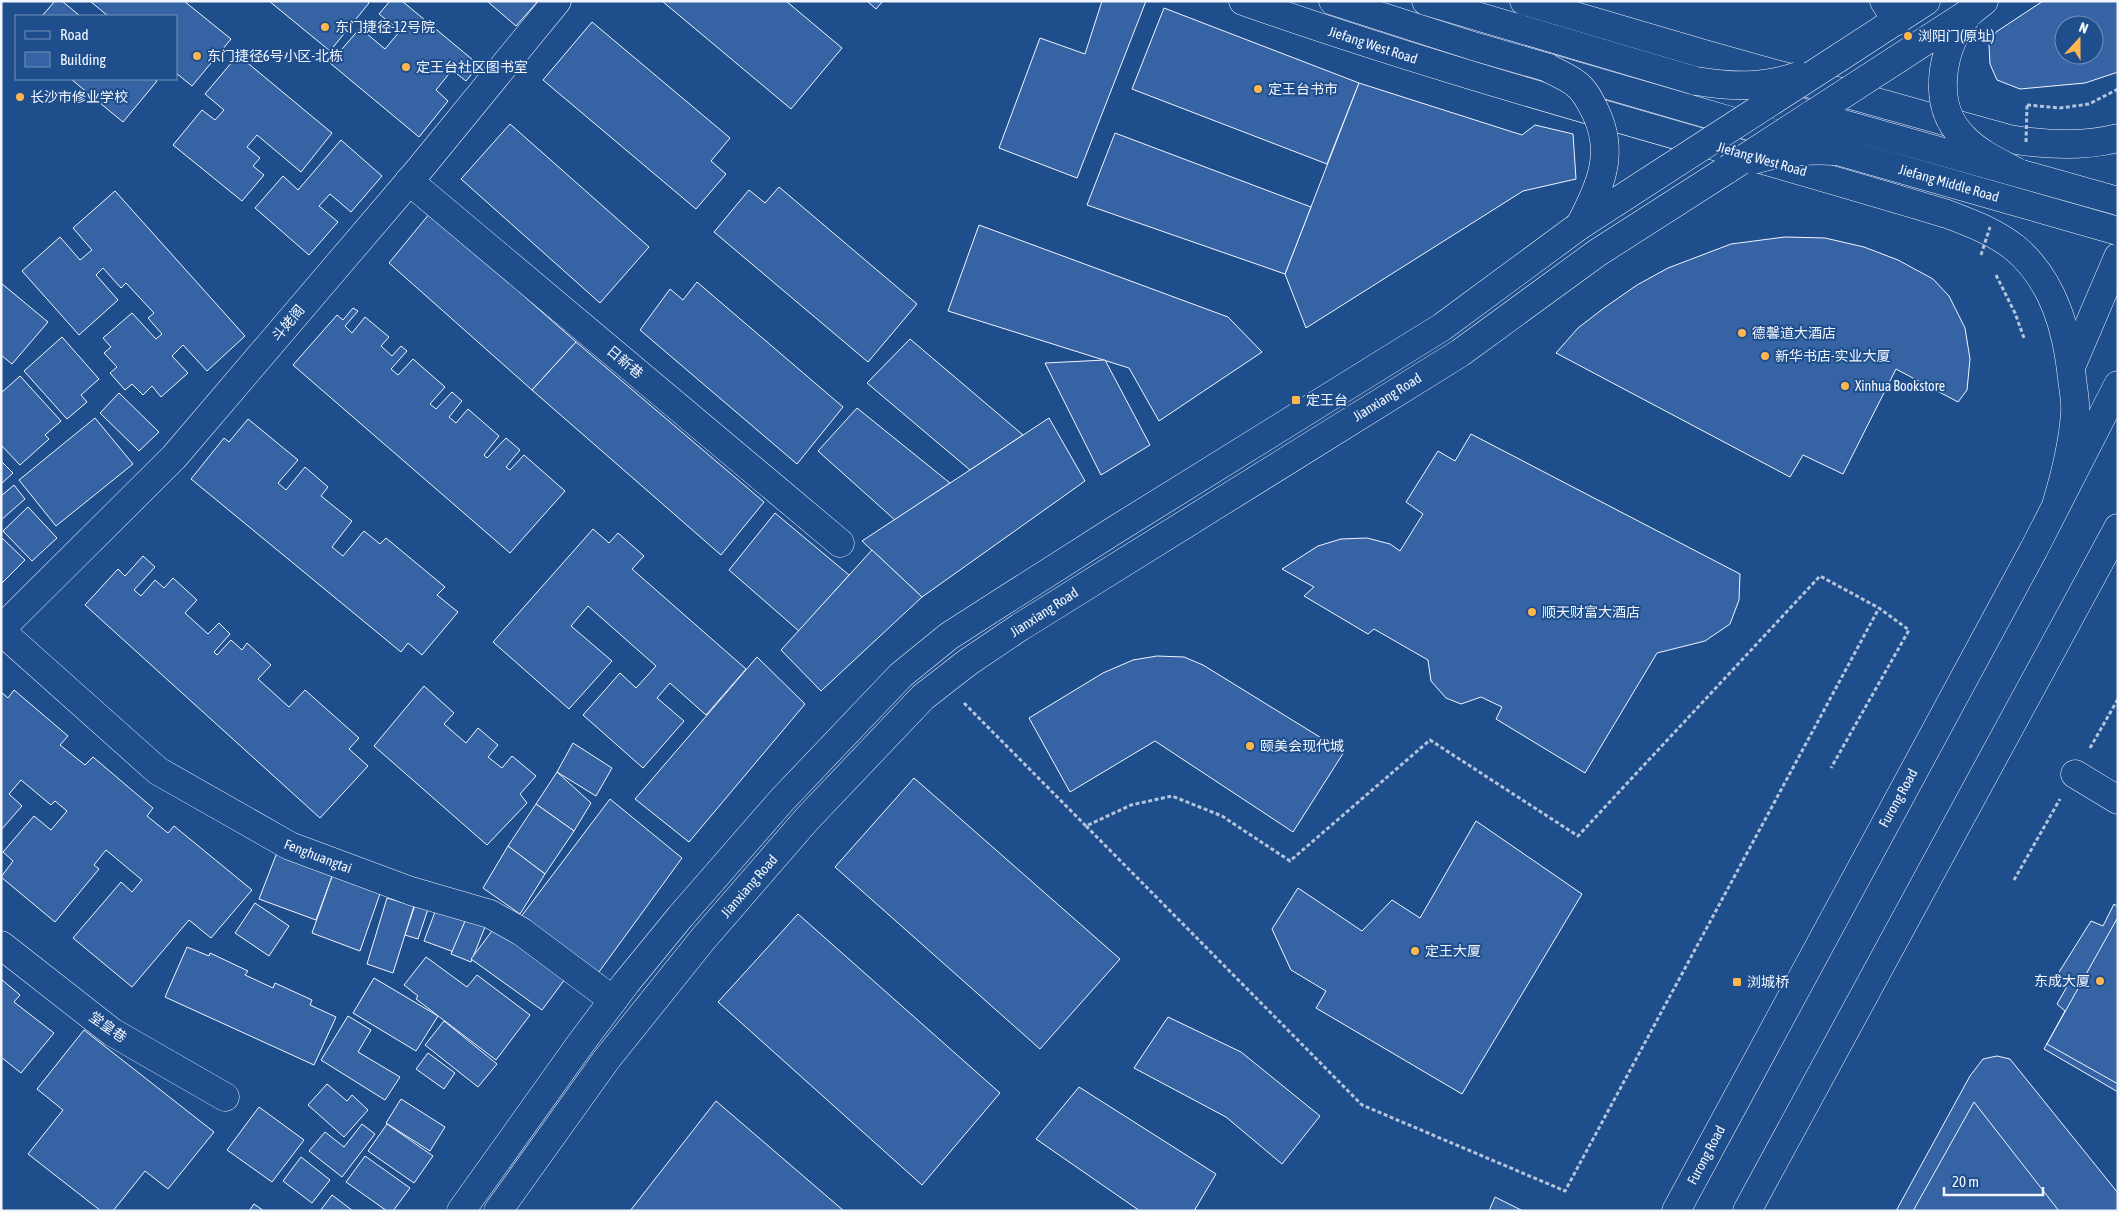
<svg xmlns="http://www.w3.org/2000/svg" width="2119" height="1212" viewBox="0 0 2119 1212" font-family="'Asap Condensed','Noto Sans SC',sans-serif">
<rect width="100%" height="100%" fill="#1f4e8c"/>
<g fill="#3563a3" stroke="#f2f6ff" fill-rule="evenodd">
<path d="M55,1H62L80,16H42Z"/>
<path d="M90,1H184L231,39L192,86L176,73V16H108Z"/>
<path d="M269,1H367L369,3L330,51Z"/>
<path d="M390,1H402L479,65L466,81L452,70L436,90L448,101L419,137L330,63L360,28L385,49L400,31L379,14Z"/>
<path d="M487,1H538L516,26Z"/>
<path d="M662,1H786L842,48L791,109Z"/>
<path d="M867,1H883L876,9Z"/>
<path d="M1102,1H1146L1077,178L999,148L1040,38L1085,54Z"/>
<path d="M2043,1H2118V72L2085,83L2020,89L1997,80L1990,64L1989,45L1996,32ZM2064,25H2094V55H2064Z"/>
<path d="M1164,8L1359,83L1327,164L1132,89Z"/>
<path d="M592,22L730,138L711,161L726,174L696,209L543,80Z"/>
<path d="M238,55L332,133L301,172L257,135L247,147L260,158L253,166L264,175L242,201L173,145L202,110L215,120L224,110L205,94Z"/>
<path d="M71,79H154L157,81L123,122Z"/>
<path d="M1359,83L1522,135L1535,125L1573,134L1576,179L1523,191L1306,328L1285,274Z"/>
<path d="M510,124L649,247L600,303L461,179Z"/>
<path d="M1115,133L1311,207L1285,274L1087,205Z"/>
<path d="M341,140L382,176L351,212L330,194L319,206L338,222L309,255L255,208L283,176L298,190Z"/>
<path d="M779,187L917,304L868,362L714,232L749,190L765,203Z"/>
<path d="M115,191L245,336L207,371L183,345L172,356L188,373L161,397L152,386L143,395L132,384L125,390L110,373L117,367L104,353L111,347L103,338L132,313L156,339L162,334L148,318L154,313L126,283L121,288L103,268L96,275L118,300L79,335L22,271L60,237L80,260L92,250L73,228Z"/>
<path d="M430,213L576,342L532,390L389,263Z"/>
<path d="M979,225L1228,317L1262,352L1159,421L1129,368L948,311Z"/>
<path d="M1785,237L1825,238L1864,247L1898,260L1933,279L1949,296L1965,328L1970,359L1967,390L1958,402L1896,369L1843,474L1803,455L1790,477L1556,353L1578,328L1604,308L1637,285L1668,268L1731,244Z"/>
<path d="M697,282L843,407L797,464L640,330L670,289L683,300Z"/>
<path d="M1,283L48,322L12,364L1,355Z"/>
<path d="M353,308L358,311L345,326L352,333L365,317L389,337L381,346L392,356L401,346L407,351L391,369L398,375L413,359L445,387L430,404L436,409L452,392L462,401L449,417L456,423L468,409L499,436L484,455L487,458L506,438L520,450L506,467L510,470L524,455L565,491L510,553L293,365L337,315L343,320Z"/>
<path d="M62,337L99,379L81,395L87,402L67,419L24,371Z"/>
<path d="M910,339L1023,435L970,470L867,383Z"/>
<path d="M576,342L764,502L721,555L532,390Z"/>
<path d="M1105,360L1150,445L1101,475L1045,363Z"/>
<path d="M20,376L61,421L45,435L49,439L20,465L1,445V393Z"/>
<path d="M119,393L159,432L139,451L100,413Z"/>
<path d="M857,408L950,483L895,520L818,451Z"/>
<path d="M95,418L133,464L56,526L19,480Z"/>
<path d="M1049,418L1085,481L922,597L862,541Z"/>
<path d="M248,419L298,460L278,483L286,490L305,467L328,487L321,496L352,521L332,547L343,556L364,531L380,544L386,538L445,587L437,595L458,612L422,655L408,643L401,652L191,479L224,438L229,442Z"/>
<path d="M1471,434L1740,574L1739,600L1730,624L1705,641L1657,653L1585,773L1496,719L1502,707L1481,697L1461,704L1446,698L1431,681L1428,660L1374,629L1368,634L1304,596L1314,587L1282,569L1318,546L1341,539L1367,538L1390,544L1400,551L1423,514L1406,502L1438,451L1455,461Z"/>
<path d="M1,461L13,473L1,484Z"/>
<path d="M14,485L25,499L1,520V496Z"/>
<path d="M28,507L57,538L32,561L3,531Z"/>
<path d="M775,513L849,575L799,631L729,570Z"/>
<path d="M593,529L609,543L618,533L644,556L632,569L746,669L706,715L670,683L657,698L684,721L643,768L583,715L620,673L636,688L656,666L588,606L571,626L612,661L569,709L493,642Z"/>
<path d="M1,537L25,560L1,584Z"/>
<path d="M872,550L922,597L821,691L781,650Z"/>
<path d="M143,556L155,567L134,590L141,596L155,580L164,588L173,578L197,600L185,613L208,634L219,623L230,634L214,652L217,655L231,640L242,650L247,643L271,665L258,679L289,707L305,690L359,738L349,749L368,766L320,818L85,605L118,569L125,576Z"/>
<path d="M1157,656L1184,657L1203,665L1344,752L1293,832L1155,741L1070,792L1029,718L1103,673L1133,660Z"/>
<path d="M757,657L805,704L689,842L635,799Z"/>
<path d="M424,686L454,713L444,724L466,743L478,728L498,745L488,757L502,768L512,756L536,776L520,794L527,803L487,845L374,746Z"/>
<path d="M14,690L68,736L60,745L85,765L93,757L153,808L147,816L168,833L174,826L252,890L211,938L189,920L132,987L73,938L121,882L132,892L142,880L106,850L94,865L99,869L55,922L1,877L13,861L3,852L34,816L51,830L67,811L55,801L51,805L21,780L9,794L22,806L1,830V692L8,698Z"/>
<path d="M573,743L612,768L596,796L557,772Z"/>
<path d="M557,772L591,803L574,831L536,804Z"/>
<path d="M914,778L1120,959L1040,1049L835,867Z"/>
<path d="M610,799L682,858L596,976L520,918Z"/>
<path d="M536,804L574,831L545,874L508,846Z"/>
<path d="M1476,821L1582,894L1462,1094L1316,1008L1326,991L1291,970L1272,929L1298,888L1362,931L1392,900L1420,918Z"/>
<path d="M508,846L545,874L520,914L483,888Z"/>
<path d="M278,850L334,871L316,920L259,899Z"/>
<path d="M334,871L382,888L360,951L312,933Z"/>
<path d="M387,898L414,906L393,973L367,964Z"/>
<path d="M417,899L430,903L418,939L405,935Z"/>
<path d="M255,903L289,926L269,956L235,933Z"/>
<path d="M438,904L468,915L454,952L424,941Z"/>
<path d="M2114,904L2118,907V1092L2044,1049L2065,1011L2057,1004L2069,983L2056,977L2091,921L2103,926Z"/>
<path d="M468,914L487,922L471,962L451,954Z"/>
<path d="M798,914L1000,1093L922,1185L718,1002Z"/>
<path d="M2118,917V1084L2047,1044Z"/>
<path d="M498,923L568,975L542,1010L471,959Z"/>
<path d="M187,947L209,956L210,953L248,971L245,975L273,988L275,983L312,1000L310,1005L336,1017L314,1065L165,997Z"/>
<path d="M426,957L467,987L477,975L530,1015L496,1060L416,999L418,996L404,985Z"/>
<path d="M374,978L438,1016L416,1051L353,1013Z"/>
<path d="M1,979L20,995L14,1002L54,1033L21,1073L1,1057Z"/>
<path d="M348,1016L371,1030L358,1052L400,1077L385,1100L321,1060Z"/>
<path d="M1168,1017L1241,1052L1320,1116L1282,1164L1226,1117L1134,1068Z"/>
<path d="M444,1021L497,1064L478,1087L425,1045Z"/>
<path d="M84,1030L214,1132L168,1189L145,1171L113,1211H101L28,1154L63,1110L37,1089Z"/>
<path d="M428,1053L455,1073L444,1089L416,1069Z"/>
<path d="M1997,1056L2010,1059L2118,1193V1211H1896L1970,1076L1983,1059Z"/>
<path d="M327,1084L347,1101L352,1095L368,1110L344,1137L308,1105Z"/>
<path d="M1079,1087L1216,1174L1194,1211H1140L1036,1139Z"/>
<path d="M401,1099L445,1127L430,1151L386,1123Z"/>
<path d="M716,1101L844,1211H630Z"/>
<path d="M1974,1102L2059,1211H1913Z"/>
<path d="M259,1107L304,1140L272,1182L227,1150Z"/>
<path d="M362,1124L375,1134L342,1177L309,1151L325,1132L344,1147Z"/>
<path d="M387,1124L433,1156L414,1183L368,1151Z"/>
<path d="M365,1156L410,1188L393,1211H387L346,1182Z"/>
<path d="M301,1157L330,1180L312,1203L283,1181Z"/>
<path d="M332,1195L353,1211H320Z"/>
<path d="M1495,1197L1523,1211H1489Z"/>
<path d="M254,1204L264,1211H249Z"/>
</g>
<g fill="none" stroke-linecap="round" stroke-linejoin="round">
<defs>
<g id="minor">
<path d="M1333,1L1473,46L1780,135"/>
<path d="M1426,1L1811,115"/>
<path d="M1884,1L1897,21"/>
<path d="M409,181L840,543"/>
<path d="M2071,367L2118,257"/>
<path d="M1,629L174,457L418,171L557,1"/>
<path d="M1,631L158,771L290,846L411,891L490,914L522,932L613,1000"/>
<path d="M2075,774L2118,800"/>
<path d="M1,945L112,1032L225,1097"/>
</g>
<g id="major">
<path d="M1243,1C1475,83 1713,143 1947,214C1971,223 1995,232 2015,248C2054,281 2067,330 2072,378C2073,389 2076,401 2075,413C2073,444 2066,472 2057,502"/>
<path d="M1524,1L1704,54L2009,139C2045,145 2082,147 2118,138"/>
<path d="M1970,12L1984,1"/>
<path d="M1840,57L1926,1"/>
<path d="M461,1211L581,1043L626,983L680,917L782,800L901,675L949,636L1002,602L1115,530L1442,327L1579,226"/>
<path d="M498,1211L606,1060L703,939L807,819L923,697L968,662L1020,627L1460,353L1597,253L1728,169"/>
<path d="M1676,1211L2034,549L2118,385"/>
<path d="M1747,1211L2118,528"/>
</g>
</defs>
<use href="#minor" stroke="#f2f6ff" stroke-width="29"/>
<use href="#major" stroke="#f2f6ff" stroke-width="29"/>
<g stroke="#b3c4dc" stroke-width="3" stroke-dasharray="4 2.5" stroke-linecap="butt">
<path d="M2027,105L2060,108L2089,104L2118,89"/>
<path d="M1996,275L2015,313L2024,338"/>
<path d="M964,703L1086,826L1131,805L1172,796L1222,816L1290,861L1430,740L1578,836L1820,576L1879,608L1909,630L1831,768"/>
<path d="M2090,748L2118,699"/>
<path d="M1086,826L1362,1105L1565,1191L1879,608"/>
<path d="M2014,880L2060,799"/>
</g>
<use href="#minor" stroke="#1f4e8c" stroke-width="28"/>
<use href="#major" stroke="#1f4e8c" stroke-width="28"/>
<defs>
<g id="minor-bridge">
<path d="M1811,115L2118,201"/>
<path d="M1813,144L2118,231"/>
</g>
<g id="major-bridge">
<path d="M1966,17C1941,50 1931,105 1963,137C1978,153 1998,162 2017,172"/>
<path d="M1548,68C1557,73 1567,77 1575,83C1585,90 1590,101 1595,111C1616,153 1600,187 1580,225"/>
<path d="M1696,81C1732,87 1764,88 1798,76"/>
<path d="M1753,160C1781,152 1806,149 1835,151"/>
<path d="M1728,169L1970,12"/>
<path d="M1579,226L1840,57"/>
</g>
</defs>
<use href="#minor-bridge" stroke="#f2f6ff" stroke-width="29" stroke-linecap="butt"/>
<use href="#major-bridge" stroke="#f2f6ff" stroke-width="29" stroke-linecap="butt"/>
<g stroke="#b3c4dc" stroke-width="3" stroke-dasharray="4 2.5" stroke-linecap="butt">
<path d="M2026,142L2027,105"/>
<path d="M1981,255L1990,227"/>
</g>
<use href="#minor-bridge" stroke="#1f4e8c" stroke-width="28"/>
<use href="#major-bridge" stroke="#1f4e8c" stroke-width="28"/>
</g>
<g fill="#ffb74d" stroke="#1f4e8c" stroke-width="2">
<circle cx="325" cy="27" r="5"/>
<circle cx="1908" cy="36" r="5"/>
<circle cx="197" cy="56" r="5"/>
<circle cx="406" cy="67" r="5"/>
<circle cx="1258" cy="89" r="5"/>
<circle cx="20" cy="97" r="5"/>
<circle cx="1742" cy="333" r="5"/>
<circle cx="1765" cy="356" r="5"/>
<circle cx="1845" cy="386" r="5"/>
<rect x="1291" y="395" width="10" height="10" rx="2.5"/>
<circle cx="1532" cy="612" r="5"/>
<circle cx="1250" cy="746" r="5"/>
<circle cx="1415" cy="951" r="5"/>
<circle cx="2100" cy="981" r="5"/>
<rect x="1732" y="977" width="10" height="10" rx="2.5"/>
</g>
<g text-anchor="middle" stroke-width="4" stroke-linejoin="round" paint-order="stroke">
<g font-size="14" fill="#f2f6ff" stroke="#1f4e8c" text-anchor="start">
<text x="335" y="32">东门捷径-12号院</text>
<text x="1918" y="41">浏阳门(原址)</text>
<text x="207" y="61">东门捷径6号小区-北栋</text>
<text x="416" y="72">定王台社区图书室</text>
<text x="1268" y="94">定王台书市</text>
<text x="30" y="102">长沙市修业学校</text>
<text x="1752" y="338">德馨道大酒店</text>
<text x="1775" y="361">新华书店-实业大厦</text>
<text x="1855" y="391">Xinhua Bookstore</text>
<text x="1306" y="405">定王台</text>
<text x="1542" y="617">顺天财富大酒店</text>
<text x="1260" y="751">颐美会现代城</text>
<text x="1425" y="956">定王大厦</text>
<text x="2090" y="986" text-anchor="end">东成大厦</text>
<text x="1747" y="987">浏城桥</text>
</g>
<g font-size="14" fill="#f2f6ff" stroke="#1f4e8c">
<text transform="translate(1373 45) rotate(18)" y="5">Jiefang West Road</text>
<text transform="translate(1762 159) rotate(16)" y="5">Jiefang West Road</text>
<text transform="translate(1949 183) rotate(16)" y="5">Jiefang Middle Road</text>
<text transform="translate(288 323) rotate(-50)" y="5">斗姥阁</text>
<text transform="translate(625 362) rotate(40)" y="5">日新巷</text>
<text transform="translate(1387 397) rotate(-32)" y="5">Jianxiang Road</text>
<text transform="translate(1044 612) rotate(-33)" y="5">Jianxiang Road</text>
<text transform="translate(1898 798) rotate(-61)" y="5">Furong Road</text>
<text transform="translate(318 856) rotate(21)" y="5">Fenghuangtai</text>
<text transform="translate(749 886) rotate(-49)" y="5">Jianxiang Road</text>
<text transform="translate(108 1027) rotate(35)" y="5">堂皇巷</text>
<text transform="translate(1706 1155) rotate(-62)" y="5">Furong Road</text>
</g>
</g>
<rect width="2119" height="1212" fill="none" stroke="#f2f6ff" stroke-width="5"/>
<rect x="15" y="15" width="162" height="65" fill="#1f4e8c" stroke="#7391ba"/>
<rect x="25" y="31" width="25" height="8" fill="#1f4e8c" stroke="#7391ba"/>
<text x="60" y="40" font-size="15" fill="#f2f6ff">Road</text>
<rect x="25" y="52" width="25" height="15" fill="#3563a3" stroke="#7391ba"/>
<text x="60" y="65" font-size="15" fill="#f2f6ff">Building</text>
<g transform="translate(2079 40) rotate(21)"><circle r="24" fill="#1f4e8c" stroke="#7391ba"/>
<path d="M0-4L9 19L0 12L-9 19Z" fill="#ffb74d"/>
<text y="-8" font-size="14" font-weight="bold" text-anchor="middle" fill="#f2f6ff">N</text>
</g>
<path d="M1944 1187v8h99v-8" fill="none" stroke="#f2f6ff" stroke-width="2.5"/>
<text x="1952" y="1187" font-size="15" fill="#f2f6ff" stroke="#1f4e8c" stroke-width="4" paint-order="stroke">20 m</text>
</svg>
